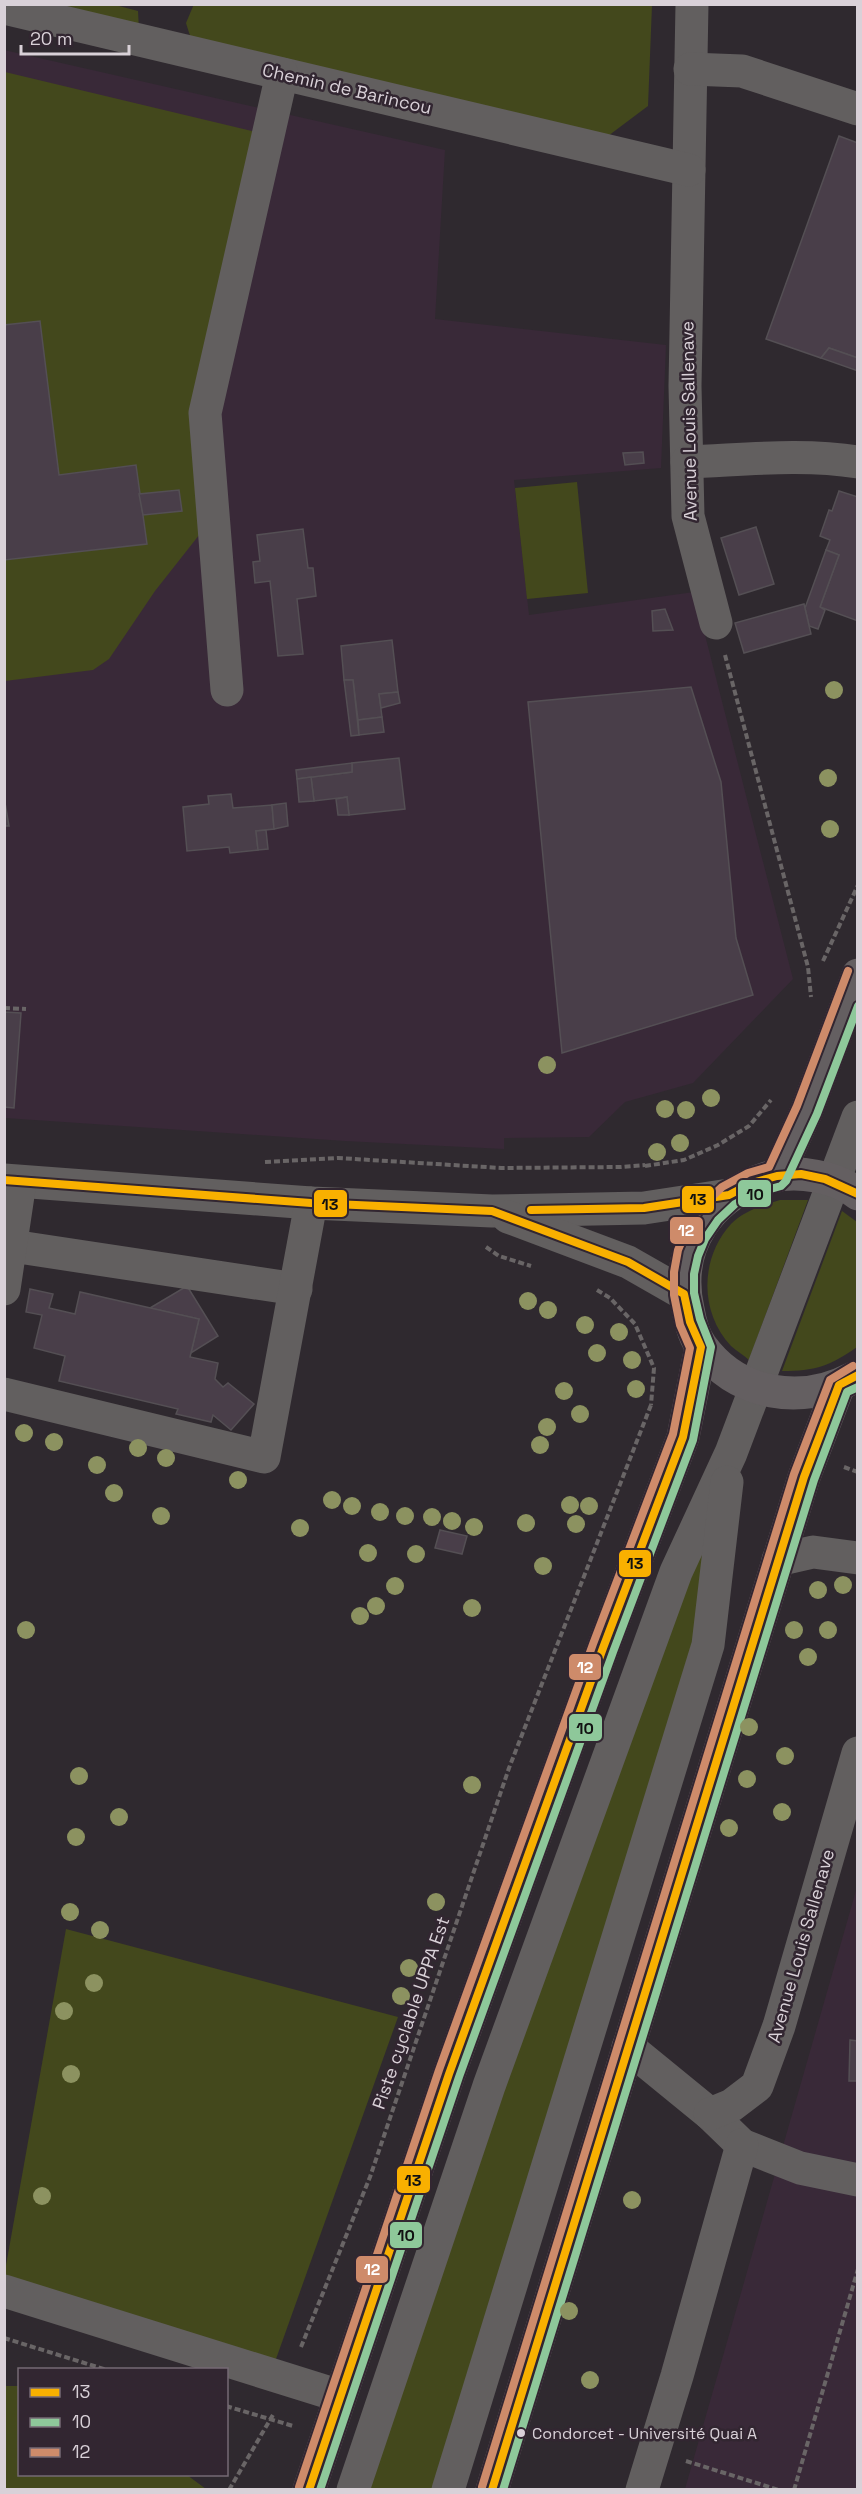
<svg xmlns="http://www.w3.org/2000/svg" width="862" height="2494" viewBox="0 0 862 2494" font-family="'Space Grotesk',sans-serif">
<rect width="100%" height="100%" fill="#2f292f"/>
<g fill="#392938">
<path d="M4,50L445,150L435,319L666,345L661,468L514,480L529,615L694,592L793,979L693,1083L625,1102L589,1137L504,1138V1149L345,1141L5,1118Z"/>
<path d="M857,1887V2489H685Z"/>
</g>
<g fill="#43481c">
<path d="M194,4L652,5L648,106L608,136L192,42L186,23Z"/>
<path d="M30,5H115L138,11L139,30Z"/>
<path d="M5,72L260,133L196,399L207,525L155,591L109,659L93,670L5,681L4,560L146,544L143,515L182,511L179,490L139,494L136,465L59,475L5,325Z"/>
<path d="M577,482L588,593L527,599L515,488Z"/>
<path d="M780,1200H808L749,1360C744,1355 736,1351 731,1346C699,1312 700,1258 731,1224C744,1211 763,1205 780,1200Z"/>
<path d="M842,1211L857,1222V1347C830,1366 815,1371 782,1371Z"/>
<path d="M722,1481L701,1627L440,2489L365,2490L485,2126Z"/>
<path d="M66,1929L398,2017L271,2373L5,2291V2271Z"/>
<path d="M5,2386H19L20,2474L187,2475L206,2489H5Z"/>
</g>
<g fill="#493e49" stroke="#544f54" stroke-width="1.5">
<path d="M839,136L858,143V358L829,348L821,358L766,339Z"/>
<path d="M40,321L59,475L136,465L147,544L4,560V325Z"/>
<path d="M829,348L858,358V371L821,358Z"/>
<path d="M643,452L644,463L625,465L623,453Z"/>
<path d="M179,490L182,511L143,515L139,494Z"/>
<path d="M839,491L858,497V621L820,607L839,555L826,550L830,540L820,536L829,510L832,511Z"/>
<path d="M756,527L774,584L739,595L721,538Z"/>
<path d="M303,529L308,568H313L316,596L297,599L303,654L278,656L270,581L255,583L253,562L260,561L257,535Z"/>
<path d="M826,550L839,555L820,607L825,610L818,629L809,626L805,608Z"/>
<path d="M804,604L811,634L744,653L735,623Z"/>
<path d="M665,609L673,630L653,631L652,611Z"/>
<path d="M392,640L398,692L379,694L382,717L358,720L353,680H344L341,646Z"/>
<path d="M344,680H353L359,735L351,736Z"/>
<path d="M691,687L721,782L736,938L753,995L562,1053L528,702Z"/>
<path d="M398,692L400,703L381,708L379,694Z"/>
<path d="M382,717L384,732L359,735L358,720Z"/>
<path d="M399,758L405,809L349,815L347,797L314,801L311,777L352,772V763Z"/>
<path d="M352,763V772L297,779L296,770Z"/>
<path d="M311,777L314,801L299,802L297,779Z"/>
<path d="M231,794L233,808L272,805L274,829L256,831L258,850L230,853L229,847L187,851L183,807L209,804L208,796Z"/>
<path d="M4,797L9,826H4Z"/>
<path d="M347,797L349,815H338L336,799Z"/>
<path d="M286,803L288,826L274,829L272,805Z"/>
<path d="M266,830L268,849L258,850L256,831Z"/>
<path d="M4,1012L21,1013L14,1108L4,1107Z"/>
<path d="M187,1286L218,1336L191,1353L199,1319L150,1308Z"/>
<path d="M30,1289L53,1294L49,1308L75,1314L80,1292L199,1319L190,1357L218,1363L215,1379L223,1387L228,1383L254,1404L231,1430L213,1415L211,1422L176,1414L178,1409L59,1381L65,1356L34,1348L42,1315L26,1312Z"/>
<path d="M440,1530L467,1536L462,1554L435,1548Z"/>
<path d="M850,2040L858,2041V2081H849Z"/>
</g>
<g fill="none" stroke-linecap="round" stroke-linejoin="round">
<g stroke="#696566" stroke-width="4" stroke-dasharray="6 3" stroke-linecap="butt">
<path d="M725,655L808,967L811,997"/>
<path d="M823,961L858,885"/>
<path d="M4,1008L26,1009"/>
<path d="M265,1162L338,1158L501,1168L621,1167L645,1165"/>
<path d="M645,1166L684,1160L718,1145L749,1126L771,1100"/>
<path d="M486,1247L499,1256L531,1266"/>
<path d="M597,1290L610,1298L635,1324L654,1368L651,1405"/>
<path d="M844,1467L858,1472"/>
<path d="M4,2338L107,2370"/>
<path d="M301,2347L370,2177L509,1768L651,1405"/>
<path d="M226,2406L293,2426"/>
<path d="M686,2461L779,2490"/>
<path d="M229,2490L274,2413"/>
<path d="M794,2490L858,2269"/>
</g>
<g stroke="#625f5f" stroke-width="33">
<path d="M692,4L685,386L688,516L716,623"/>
<path d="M4,8L689,170"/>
<path d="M690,69L742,71L858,109"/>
<path d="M687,462C743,460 802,453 858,462"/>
<path d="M227,690L205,413L282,74"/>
<path d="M4,1180L311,1203L492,1211L644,1208L729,1195"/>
<path d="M508,1217L628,1262L684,1294"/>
<path d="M12,1246L296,1289"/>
<path d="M4,1289L20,1182"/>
<path d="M4,1394L264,1457L311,1203"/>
<path d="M778,1560L813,1552L858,1558"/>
<path d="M628,2047L710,2114L742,2145L800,2168L858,2180"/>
<path d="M710,2114L732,2105L757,2086L779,2026L858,1753"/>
<path d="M4,2291L340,2396"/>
<path d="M353,2490L489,2086L676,1572L731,1453L858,1117"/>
<path d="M448,2490L708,1645L727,1482"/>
<path d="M642,2490L677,2376L742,2145"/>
</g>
<g stroke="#645f61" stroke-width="33">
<path d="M777,1176L807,1110L858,975"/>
<path d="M853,1378C802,1405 738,1396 702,1347C694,1337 690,1321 688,1309C674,1246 710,1195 770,1177C797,1170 836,1176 858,1194"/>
<path d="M309,2490L449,2074L603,1648L683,1437L701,1347"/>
<path d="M492,2490L804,1477L839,1385"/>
</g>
<defs>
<g id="bus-1">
<path d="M4,1180L311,1203L492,1211L628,1262L684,1294L690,1322L701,1347L683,1437L603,1648L449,2074L309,2490"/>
<path d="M531,1210L644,1208L729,1195L752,1183L777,1176L801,1174L825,1179L858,1194"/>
<path d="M492,2490L804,1477L839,1385L858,1375"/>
</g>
<g id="bus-2">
<path d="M320,2490L459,2077L613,1652L693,1440L711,1347L700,1319L694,1293V1274L698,1256L705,1239L718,1220L735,1204L756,1193L781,1186L786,1181L817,1114L858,1006"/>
<path d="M503,2490L814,1480L847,1392L858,1387"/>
</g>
<g id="bus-3">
<path d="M299,2487L439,2070L593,1644L673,1434L690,1348L680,1325L674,1295V1272L678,1250L687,1229L701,1207L722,1187L748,1173L769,1167L797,1106L848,971"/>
<path d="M482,2487L794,1474L830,1380L853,1366"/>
</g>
</defs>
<use href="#bus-1" stroke="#322631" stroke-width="12"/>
<use href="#bus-2" stroke="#322631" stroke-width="12"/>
<use href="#bus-3" stroke="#322631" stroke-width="12"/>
<use href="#bus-1" stroke="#f9b000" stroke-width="8"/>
<use href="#bus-2" stroke="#8ec89a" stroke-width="8"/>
<use href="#bus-3" stroke="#ce8b6a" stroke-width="8"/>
</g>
<g fill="#8c9260">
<circle cx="834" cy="690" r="9"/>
<circle cx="828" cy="778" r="9"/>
<circle cx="830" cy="829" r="9"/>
<circle cx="547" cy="1065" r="9"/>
<circle cx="711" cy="1098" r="9"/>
<circle cx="665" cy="1109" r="9"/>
<circle cx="686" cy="1110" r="9"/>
<circle cx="680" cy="1143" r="9"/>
<circle cx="657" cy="1152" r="9"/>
<circle cx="528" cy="1301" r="9"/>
<circle cx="548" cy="1310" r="9"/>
<circle cx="585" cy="1325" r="9"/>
<circle cx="619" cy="1332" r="9"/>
<circle cx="597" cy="1353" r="9"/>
<circle cx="632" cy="1360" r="9"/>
<circle cx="636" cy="1389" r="9"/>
<circle cx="564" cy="1391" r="9"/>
<circle cx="580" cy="1414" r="9"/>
<circle cx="547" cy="1427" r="9"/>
<circle cx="24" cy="1433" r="9"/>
<circle cx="54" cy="1442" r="9"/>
<circle cx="540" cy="1445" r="9"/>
<circle cx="138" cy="1448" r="9"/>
<circle cx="166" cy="1458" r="9"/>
<circle cx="97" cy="1465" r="9"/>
<circle cx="238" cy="1480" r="9"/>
<circle cx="114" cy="1493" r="9"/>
<circle cx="332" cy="1500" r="9"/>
<circle cx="570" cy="1505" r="9"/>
<circle cx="352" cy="1506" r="9"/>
<circle cx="589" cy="1506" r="9"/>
<circle cx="380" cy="1512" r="9"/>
<circle cx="161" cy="1516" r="9"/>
<circle cx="405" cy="1516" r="9"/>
<circle cx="432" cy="1517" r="9"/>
<circle cx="452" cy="1521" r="9"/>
<circle cx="526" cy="1523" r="9"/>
<circle cx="576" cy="1524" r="9"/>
<circle cx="474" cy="1527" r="9"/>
<circle cx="300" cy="1528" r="9"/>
<circle cx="368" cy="1553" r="9"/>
<circle cx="416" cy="1554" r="9"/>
<circle cx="543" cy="1566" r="9"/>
<circle cx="843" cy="1585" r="9"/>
<circle cx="395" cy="1586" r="9"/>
<circle cx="818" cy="1590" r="9"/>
<circle cx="376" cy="1606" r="9"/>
<circle cx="472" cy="1608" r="9"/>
<circle cx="360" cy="1616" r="9"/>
<circle cx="26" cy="1630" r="9"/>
<circle cx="794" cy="1630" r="9"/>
<circle cx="828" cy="1630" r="9"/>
<circle cx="808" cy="1657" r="9"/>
<circle cx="749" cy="1727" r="9"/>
<circle cx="785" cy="1756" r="9"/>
<circle cx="79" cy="1776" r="9"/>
<circle cx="747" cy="1779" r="9"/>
<circle cx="472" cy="1785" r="9"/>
<circle cx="782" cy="1812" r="9"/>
<circle cx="119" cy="1817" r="9"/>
<circle cx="729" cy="1828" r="9"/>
<circle cx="76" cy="1837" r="9"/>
<circle cx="436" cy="1902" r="9"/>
<circle cx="70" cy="1912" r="9"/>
<circle cx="100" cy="1930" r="9"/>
<circle cx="409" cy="1968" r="9"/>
<circle cx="94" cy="1983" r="9"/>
<circle cx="401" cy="1996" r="9"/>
<circle cx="64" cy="2011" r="9"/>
<circle cx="71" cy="2074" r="9"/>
<circle cx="42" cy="2196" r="9"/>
<circle cx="632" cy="2200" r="9"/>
<circle cx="569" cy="2311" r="9"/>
<circle cx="590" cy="2380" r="9"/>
</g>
<circle fill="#d9d1d8" stroke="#322631" stroke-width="2" cx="521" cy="2433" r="5"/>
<g text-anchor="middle" stroke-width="5" stroke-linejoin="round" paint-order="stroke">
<g font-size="16" fill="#d9d1d8" stroke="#322631" text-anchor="start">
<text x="532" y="2439">Condorcet - Université Quai A</text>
</g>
<g font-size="18" fill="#d9d1d8" stroke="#322631">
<text transform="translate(347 89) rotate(13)" y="6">Chemin de Barincou</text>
<text transform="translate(689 421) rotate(-91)" y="6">Avenue Louis Sallenave</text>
<text transform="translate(801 1946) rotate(-74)" y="6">Avenue Louis Sallenave</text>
<text transform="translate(411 2013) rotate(-71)" y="6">Piste cyclable UPPA Est</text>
</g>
</g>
<g stroke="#322631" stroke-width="2">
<rect x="737" y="1179" width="35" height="29" rx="6" fill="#8ec89a"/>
<rect x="681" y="1185" width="34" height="29" rx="6" fill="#f9b000"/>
<rect x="313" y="1189" width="35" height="29" rx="6" fill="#f9b000"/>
<rect x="669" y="1216" width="35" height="29" rx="6" fill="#ce8b6a"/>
<rect x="618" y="1549" width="34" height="29" rx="6" fill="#f9b000"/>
<rect x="568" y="1653" width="34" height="28" rx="6" fill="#ce8b6a"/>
<rect x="568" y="1713" width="35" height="29" rx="6" fill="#8ec89a"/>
<rect x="396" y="2165" width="35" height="29" rx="6" fill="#f9b000"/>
<rect x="389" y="2221" width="34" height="28" rx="6" fill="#8ec89a"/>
<rect x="355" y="2255" width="34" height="29" rx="6" fill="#ce8b6a"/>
</g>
<g font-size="16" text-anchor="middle" font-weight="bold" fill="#fff">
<text x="686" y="1236">12</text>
<text x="585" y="1673">12</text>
<text x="372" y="2275">12</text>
</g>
<g font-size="16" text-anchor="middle" font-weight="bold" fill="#111">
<text x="755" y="1200">10</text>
<text x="698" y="1205">13</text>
<text x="330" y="1210">13</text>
<text x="635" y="1569">13</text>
<text x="585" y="1734">10</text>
<text x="413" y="2186">13</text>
<text x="406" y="2241">10</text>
</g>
<rect width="862" height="2494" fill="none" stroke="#d9d1d8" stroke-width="12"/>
<rect x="18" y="2368" width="210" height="108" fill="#322631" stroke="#756a74" stroke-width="1.5"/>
<rect x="30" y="2388" width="30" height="9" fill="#f9b000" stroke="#756a74" stroke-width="1.5"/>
<text x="72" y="2398" font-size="18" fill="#d9d1d8">13</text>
<rect x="30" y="2418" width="30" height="9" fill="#8ec89a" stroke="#756a74" stroke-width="1.5"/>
<text x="72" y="2428" font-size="18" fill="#d9d1d8">10</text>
<rect x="30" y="2448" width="30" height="9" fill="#ce8b6a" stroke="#756a74" stroke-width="1.5"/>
<text x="72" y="2458" font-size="18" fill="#d9d1d8">12</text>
<path d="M21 45v9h108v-9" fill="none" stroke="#d9d1d8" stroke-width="3"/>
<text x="30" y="45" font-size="18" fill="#d9d1d8" stroke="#322631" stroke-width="4.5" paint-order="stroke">20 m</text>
</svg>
